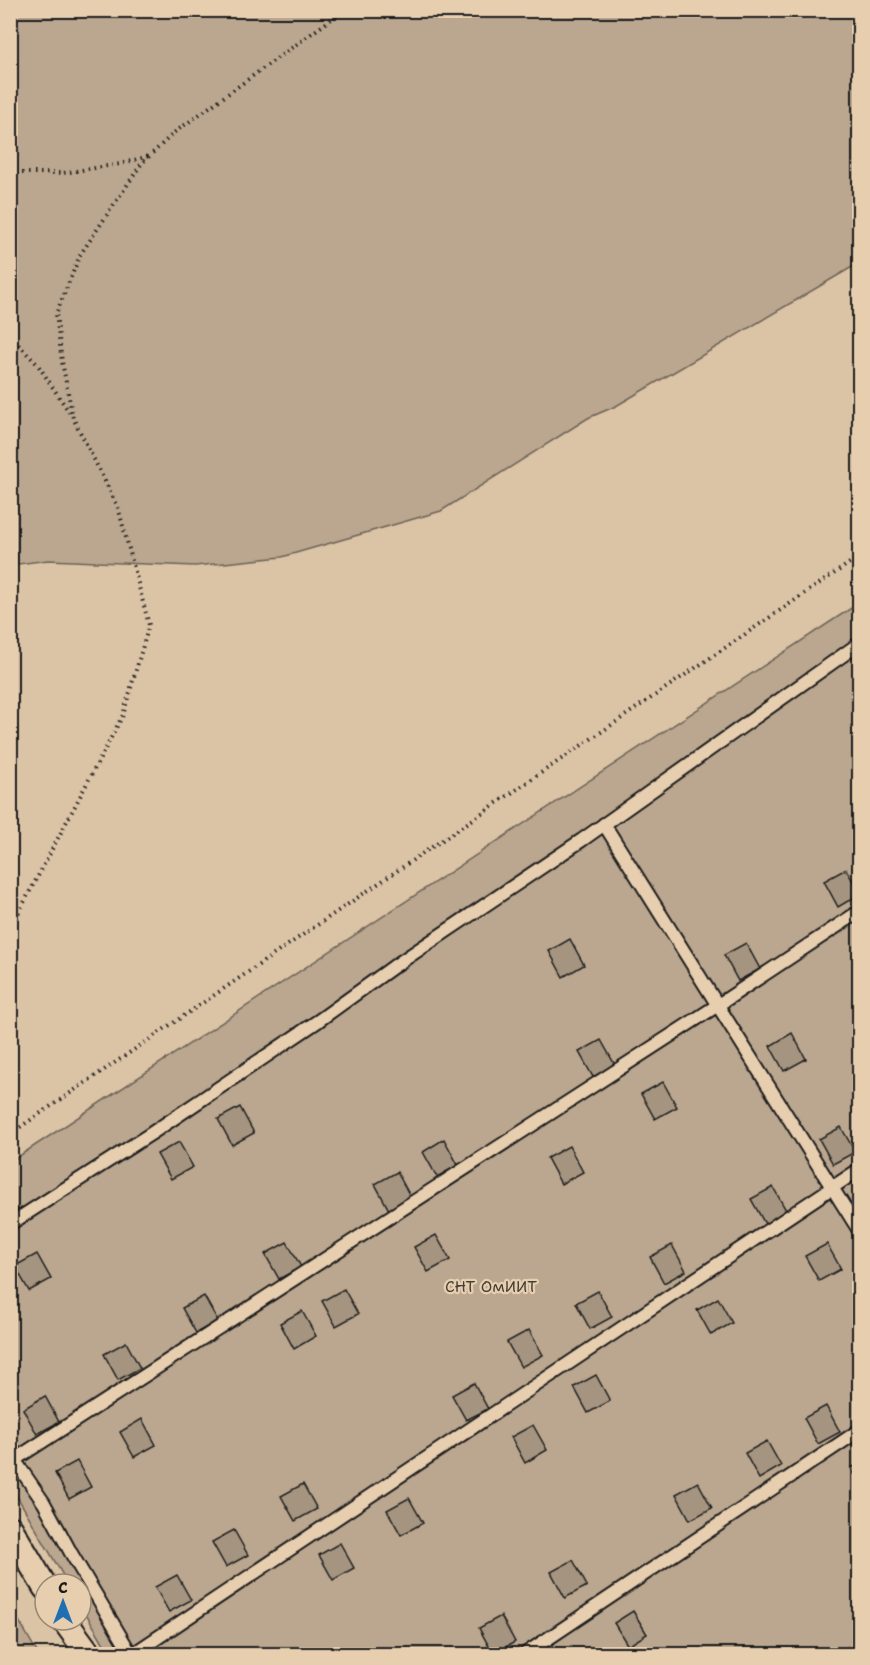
<svg xmlns="http://www.w3.org/2000/svg" width="870" height="1665" viewBox="0 0 870 1665" font-family="'Shantell Sans',sans-serif">
<rect width="100%" height="100%" fill="#dbc3a6"/>
<filter id="ink" filterUnits="userSpaceOnUse"><feTurbulence type="fractalNoise" baseFrequency=".0167" numOctaves="2"/><feDisplacementMap in="SourceGraphic" scale="12" xChannelSelector="R" yChannelSelector="G"/><feConvolveMatrix kernelMatrix="1 2 1 2 8 2 1 2 1" color-interpolation-filters="sRGB"/></filter>
<g filter="url(#ink)">
<g fill="#bba78f" stroke="#6c6256" stroke-width="1.5">
<path d="M10,11H859V263L616,406L588,418L441,511L282,557L195,566L48,560L11,565Z"/>
<path d="M859,603V1654H110L81,1605V1584H68L11,1486L10,1162Z"/>
<path d="M10,1607H11L38,1654H11Z"/>
</g>
<g fill="#a59580" stroke="#1c1c1c" stroke-width="1.5">
<path d="M846,869L860,894L838,907L824,881Z"/>
<path d="M570,939L584,965L563,977L549,951Z"/>
<path d="M746,943L760,969L738,981L724,955Z"/>
<path d="M792,1033L806,1059L784,1071L770,1046Z"/>
<path d="M601,1040L615,1065L593,1077L579,1052Z"/>
<path d="M663,1082L677,1107L655,1119L641,1094Z"/>
<path d="M240,1107L254,1133L232,1145L218,1119Z"/>
<path d="M841,1127L855,1152L833,1164L819,1139Z"/>
<path d="M444,1139L458,1165L437,1177L423,1152Z"/>
<path d="M179,1142L193,1167L171,1179L157,1154Z"/>
<path d="M569,1146L583,1172L561,1184L547,1158Z"/>
<path d="M397,1172L411,1198L389,1210L375,1184Z"/>
<path d="M773,1187L787,1212L765,1224L751,1199Z"/>
<path d="M436,1235L450,1260L428,1272L414,1247Z"/>
<path d="M287,1242L301,1267L279,1279L265,1254Z"/>
<path d="M827,1244L841,1269L819,1281L805,1256Z"/>
<path d="M672,1245L686,1271L664,1283L650,1257Z"/>
<path d="M37,1254L51,1279L29,1291L15,1266Z"/>
<path d="M344,1289L358,1314L336,1326L322,1301Z"/>
<path d="M598,1291L612,1317L590,1329L576,1303Z"/>
<path d="M204,1296L218,1321L196,1333L182,1308Z"/>
<path d="M718,1298L732,1323L711,1335L697,1310Z"/>
<path d="M302,1311L316,1336L294,1349L280,1323Z"/>
<path d="M529,1330L543,1355L521,1367L507,1342Z"/>
<path d="M126,1342L140,1368L118,1380L104,1354Z"/>
<path d="M596,1375L610,1401L588,1413L574,1387Z"/>
<path d="M474,1383L488,1409L466,1420L452,1395Z"/>
<path d="M45,1396L59,1422L37,1434L23,1409Z"/>
<path d="M826,1406L840,1432L818,1444L804,1418Z"/>
<path d="M142,1419L156,1445L134,1457L120,1432Z"/>
<path d="M533,1425L547,1450L525,1463L511,1437Z"/>
<path d="M767,1441L781,1466L759,1479L745,1453Z"/>
<path d="M77,1461L91,1487L69,1499L55,1473Z"/>
<path d="M860,1463V1484L851,1468Z"/>
<path d="M698,1482L712,1508L690,1520L676,1494Z"/>
<path d="M303,1484L317,1509L295,1521L281,1496Z"/>
<path d="M409,1498L423,1523L401,1535L387,1510Z"/>
<path d="M234,1530L248,1555L226,1567L212,1542Z"/>
<path d="M340,1543L354,1568L333,1580L319,1555Z"/>
<path d="M573,1560L587,1586L565,1598L551,1572Z"/>
<path d="M177,1575L191,1600L169,1612L155,1587Z"/>
<path d="M633,1611L647,1634L628,1646L614,1623Z"/>
<path d="M501,1616L515,1642L493,1654L479,1628Z"/>
<path d="M847,1647L852,1654H835Z"/>
</g>
<g fill="none" stroke-linecap="round" stroke-linejoin="round">
<defs>
<g id="service">
<path d="M604,824L860,1232"/>
<path d="M10,1224L152,1133L318,1021L393,967L582,840L860,643"/>
<path d="M11,1455L44,1503L71,1553L131,1654"/>
<path d="M14,1460L718,1005L860,911"/>
<path d="M133,1654L860,1169"/>
<path d="M525,1654L860,1430"/>
</g>
<g id="minor">
<path d="M10,1528L45,1587"/>
<path d="M64,1620L89,1654"/>
</g>
</defs>
<use href="#service" stroke="#1c1c1c" stroke-width="16"/>
<use href="#minor" stroke="#1c1c1c" stroke-width="28"/>
<g stroke="#1c1c1c" stroke-width="4" stroke-dasharray="1.5 4.5" stroke-linecap="butt">
<path d="M10,173H63L120,164L149,156"/>
<path d="M10,336L38,365L71,415"/>
<path d="M10,929L123,715L149,625L118,507L73,418L62,362L56,314L80,255L142,163L175,132L344,10"/>
<path d="M10,1134L860,556"/>
</g>
<use href="#service" stroke="#e7ceaf" stroke-width="12"/>
<use href="#minor" stroke="#e7ceaf" stroke-width="24"/>
</g>
</g>
<g text-anchor="middle" stroke-width="4.5" stroke-linejoin="round" paint-order="stroke">
<g font-size="16" fill="#443f39" stroke="#e7ceaf">
<text x="491" y="1292">СНТ ОмИИТ</text>
</g>
</g>
<rect width="870" height="1665" fill="none" stroke="#e7ceaf" stroke-width="36"/>
<rect x="18" y="18" width="834" height="1629" fill="none" stroke="#1c1c1c" stroke-width="2" filter="url(#ink)"/>
<g transform="translate(63 1602)"><circle r="28" fill="#e7ceaf" stroke="#968774" stroke-width="1.5"/>
<path d="M0-4.5L10 22L0 15L-10 22Z" fill="#1f6fb2"/>
<text y="-9" font-size="16" font-weight="bold" text-anchor="middle" fill="#1c1c1c">С</text>
</g>
</svg>
